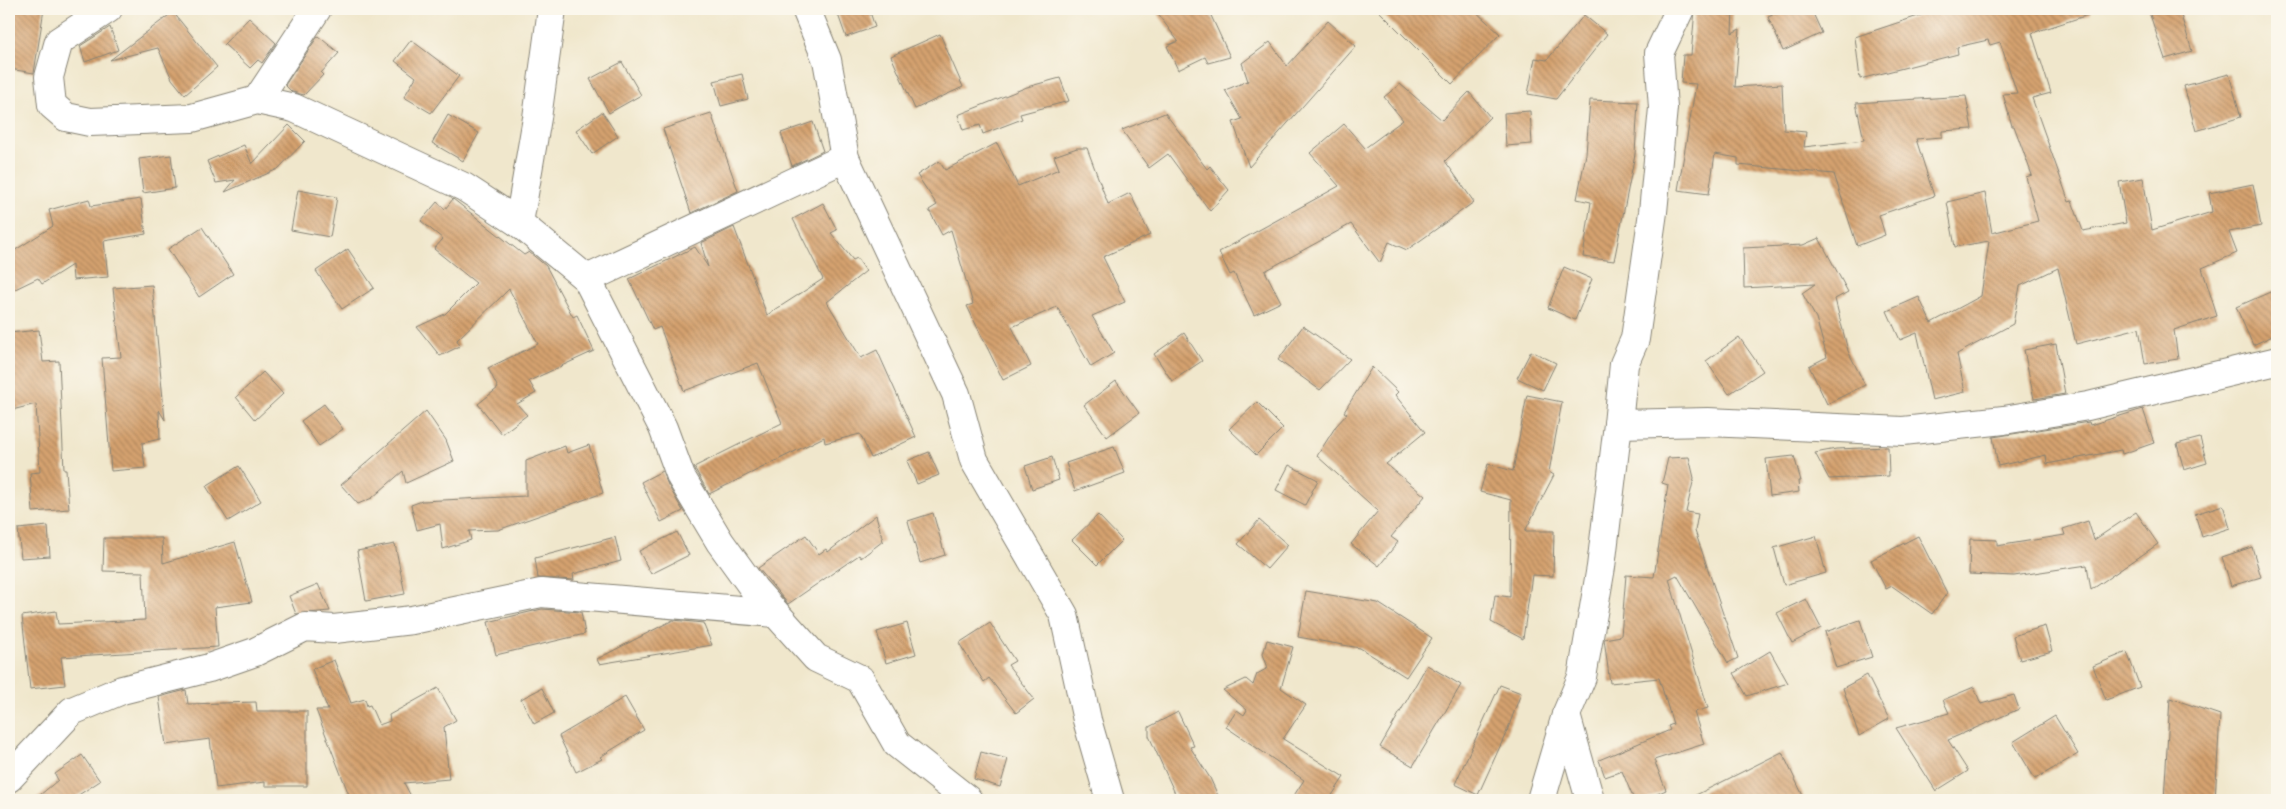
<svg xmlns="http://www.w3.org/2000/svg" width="2286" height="809" viewBox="0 0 2286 809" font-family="Mali,sans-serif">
<defs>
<pattern id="building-back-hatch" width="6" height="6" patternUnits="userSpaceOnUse" patternTransform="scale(1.25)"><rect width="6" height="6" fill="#d5a26f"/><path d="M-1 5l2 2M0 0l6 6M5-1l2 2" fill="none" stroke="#ac835a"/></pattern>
</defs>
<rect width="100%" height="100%" fill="#fbf7ec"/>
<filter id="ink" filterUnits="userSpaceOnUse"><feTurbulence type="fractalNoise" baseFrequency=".02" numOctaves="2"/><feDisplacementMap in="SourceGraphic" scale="10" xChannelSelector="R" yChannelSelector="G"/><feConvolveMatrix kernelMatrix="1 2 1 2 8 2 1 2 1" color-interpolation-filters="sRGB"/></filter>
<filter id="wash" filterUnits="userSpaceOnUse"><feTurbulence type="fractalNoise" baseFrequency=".0096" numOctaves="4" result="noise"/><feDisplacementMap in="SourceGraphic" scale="20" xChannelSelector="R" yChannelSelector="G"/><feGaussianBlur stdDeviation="1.12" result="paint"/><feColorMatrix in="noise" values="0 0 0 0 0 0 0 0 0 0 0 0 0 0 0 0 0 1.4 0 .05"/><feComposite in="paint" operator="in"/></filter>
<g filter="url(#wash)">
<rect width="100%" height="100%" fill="#f0e7cc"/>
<g id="blocks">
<g fill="url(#building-back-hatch)">
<path d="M9,9H44L34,73L9,69Z"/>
<path d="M836,9H869L875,27L846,37Z"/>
<path d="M1154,9H1208L1230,57L1208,63L1205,57L1178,70L1167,46L1178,41Z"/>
<path d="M1377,9H1473L1500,34L1452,84Z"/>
<path d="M1695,9H1733L1732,33L1740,29L1735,87L1782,84L1784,130L1806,132L1804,147L1864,140L1856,103L1966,96L1972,129L1942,131V137L1916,139L1934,196L1879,215L1885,235L1857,246L1834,174L1738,165V158L1715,154L1709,194L1678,190L1696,84L1681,83L1683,55H1691Z"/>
<path d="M1786,9H1811L1822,33L1783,51L1768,17Z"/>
<path d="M1939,9H2091V14L2032,33L2051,93L2032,98L2069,202L2072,201L2083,231L2126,223L2119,182L2143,178L2152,230L2212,212L2209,193L2253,184L2261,226L2229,232L2237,253L2202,268L2217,316L2174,330L2178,359L2145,364L2139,328L2076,344L2058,268L2020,286L2013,324L1957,354L1965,392L1932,400L1917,333L1900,340L1887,311L1919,297L1931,323L1981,296L1989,241L1955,247L1947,202L1985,193L1992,233L2038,221L2026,177L2032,175L2014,126H2012L2003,94L2017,93L2000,42L1990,45L1988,40L1957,47L1958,54L1860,79L1855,37Z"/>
<path d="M2148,9H2179L2192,51L2165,59Z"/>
<path d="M173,12L217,67L185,95L172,79L158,48L110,60Z"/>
<path d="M1584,15L1607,34L1556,99L1528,94L1535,58L1547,60Z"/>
<path d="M249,18L276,43L262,63L258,60L250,68L224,44Z"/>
<path d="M1328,21L1356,46L1249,167L1233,122L1242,119L1225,90L1248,81L1242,63L1270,42L1287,66Z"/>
<path d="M110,27L118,50L85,62L80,46Z"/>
<path d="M940,34L963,87L915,109L891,56Z"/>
<path d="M318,36L339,53L321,73L323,75L304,95L292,92L285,85Z"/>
<path d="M411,40L459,76L431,113L404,97L416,77L395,61Z"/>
<path d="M622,62L641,95L609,113L590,79Z"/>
<path d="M742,74L748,99L721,106L714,81Z"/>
<path d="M2229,74L2241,117L2196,131L2184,86Z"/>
<path d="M1060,78L1069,101L1020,114L1022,119L983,134L980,125L963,130L958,115L1027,87Z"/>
<path d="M1400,84L1442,120L1469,92L1490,117L1445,161L1474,202L1407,250L1389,242L1380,263L1351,224L1265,271L1281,302L1254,315L1234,273L1230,275L1219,252L1339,186L1310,153L1344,124L1365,148L1403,120L1384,97Z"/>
<path d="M1590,100L1638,102L1635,154L1614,261L1583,257L1591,202L1577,199L1586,154Z"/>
<path d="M1530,111L1532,144L1506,146L1504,113Z"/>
<path d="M602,112L618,136L592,154L576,130Z"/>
<path d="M711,113L738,191L691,213L663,129Z"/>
<path d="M1165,113L1207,169L1210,166L1229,190L1210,211L1168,154L1149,168L1122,130Z"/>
<path d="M448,115L479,133L463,161L432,143Z"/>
<path d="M813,122L823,151L792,166L781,133Z"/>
<path d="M289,125L305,141L278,169L225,192L235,180L216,183L207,161L244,145L252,164Z"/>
<path d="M997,143L1018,186L1059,169L1054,156L1077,148H1087L1108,204L1130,193L1150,235L1103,257L1125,302L1092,316L1114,353L1091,367L1057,307L1012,327L1031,366L1003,380L967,306L973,304L951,230L942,235L929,210L937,205L917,175L939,161L945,170Z"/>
<path d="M171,155L175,188L143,193L139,159Z"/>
<path d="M298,190L337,197L330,237L291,230Z"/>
<path d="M89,199L91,206L141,199L146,234L104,241L108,277L73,280L72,265L42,284L38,278L9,292V254L53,226L49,210Z"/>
<path d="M453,199L524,255L529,252L546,266L573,317L577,315L594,351L529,381L536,393L517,404L527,415L502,434L478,404L498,388L488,368L538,344L509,289L457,340L460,346L440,356L417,327L445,314L476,283L434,249L443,239L421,221L437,202L445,209Z"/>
<path d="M823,203L837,230L831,233L853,260L857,258L866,271L827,302L861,358L877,350L916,437L871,458L860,434L825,443L824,437L709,494L694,467L782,423L758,363L684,391L660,327L653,330L629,279L695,247L708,267L701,243L734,227L767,315L823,279L793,219Z"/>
<path d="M202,227L233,274L199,297L168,249Z"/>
<path d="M1819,238L1848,292L1835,299L1848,351L1865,385L1827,404L1809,366L1827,357L1816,318L1802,293L1815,284L1744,288L1743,248L1803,245Z"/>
<path d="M348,249L374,288L342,309L316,271Z"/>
<path d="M1564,267L1592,279L1575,320L1548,308Z"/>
<path d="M152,285L165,420L159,410L160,439L142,443L145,468L111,471L102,358L121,357L113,288Z"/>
<path d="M2277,289V334L2253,345L2236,307Z"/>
<path d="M1303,326L1350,359L1320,390L1278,360Z"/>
<path d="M39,330L43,362L59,361L64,470H66L69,509L33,512L30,473L40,472L36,404L12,410L9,396V333Z"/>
<path d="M1184,333L1202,361L1172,381L1154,354Z"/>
<path d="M1739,337L1763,371L1729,394L1706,361Z"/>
<path d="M2056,344L2065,394L2034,399L2024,350Z"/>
<path d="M1531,351L1556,363L1543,390L1517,378Z"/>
<path d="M1372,367L1398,392L1395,395L1425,432L1386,464L1425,496L1391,537L1398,542L1379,566L1351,544L1378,511L1317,456L1336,426L1347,414L1344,412Z"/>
<path d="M263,372L283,394L255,420L236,397Z"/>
<path d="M1116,381L1139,413L1107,437L1084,405Z"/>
<path d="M1527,395L1562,402L1549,472L1554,475L1525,531H1554L1553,576L1532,575L1523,639L1491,622L1495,595L1510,597L1511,500L1480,492L1488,464L1513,471Z"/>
<path d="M1257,402L1283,428L1256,455L1229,429Z"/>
<path d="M324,404L343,429L319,446L301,421Z"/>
<path d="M2143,409L2154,443L2122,454L2121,450L2047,464L2046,455L1998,466L1993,437L2089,422L2090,425Z"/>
<path d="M426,411L446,440L454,461L406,483L403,471L372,498L358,504L341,485Z"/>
<path d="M2200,438L2207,463L2184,470L2177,444Z"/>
<path d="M589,445L603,493L498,530L469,531L471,540L443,549L440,524L417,530L411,505L422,501L526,496V461L565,446L567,453Z"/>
<path d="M1114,447L1125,473L1075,491L1066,463Z"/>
<path d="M1888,447L1889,476L1829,479L1815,453L1836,449Z"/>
<path d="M929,452L939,475L917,484L907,461Z"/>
<path d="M1794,456L1801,481H1798L1799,492L1770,496L1766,459Z"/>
<path d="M1052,457L1059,480L1032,489L1025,466Z"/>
<path d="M1689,457L1694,478L1686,512L1698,514L1695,531L1738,658L1728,663L1677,575L1669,579L1708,708L1694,712L1704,744L1654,760L1666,790L1644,800H1634L1622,771L1605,777L1599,760L1670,730L1668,726L1673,724L1659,678L1610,683L1604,639L1621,636L1626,575L1654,577L1668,485L1662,483L1668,458Z"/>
<path d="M1289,465L1318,480L1305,505L1276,490Z"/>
<path d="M239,466L261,501L228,521L206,486Z"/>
<path d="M662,471L668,485L683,511L661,522L641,482Z"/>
<path d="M2223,505L2230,528L2202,537L2195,514Z"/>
<path d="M2136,512L2158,544L2091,590L2087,565L2014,576L1969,574L1970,539L1997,540V546L2065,535L2063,529L2088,521L2094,540Z"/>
<path d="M933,513L945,555L920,563L908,521Z"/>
<path d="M876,515L883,541L861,558L859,555L788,604L758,568L806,535L819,554L826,549L828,552Z"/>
<path d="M1098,515L1122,540L1097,565L1072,540Z"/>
<path d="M1259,520L1288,545L1267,569L1238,544Z"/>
<path d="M48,526L50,556L21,558L18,529Z"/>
<path d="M677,532L689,555L651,574L639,551Z"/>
<path d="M1816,536L1826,573L1784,585L1774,548Z"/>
<path d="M1918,536L1947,593L1932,614L1892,586L1886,589L1871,560Z"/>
<path d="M615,537L621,561L573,574L574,580L538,578L535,558Z"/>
<path d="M104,538H162L163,563L235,542L252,602L215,607L218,647L61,657L65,685L30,689L22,616L56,611L58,624L145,620L143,572L103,571Z"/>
<path d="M395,544L405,594L366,601L357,551Z"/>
<path d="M2252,547L2261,577L2231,586L2222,557Z"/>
<path d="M318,584L330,611L296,614L289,596Z"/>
<path d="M1306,591L1378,603L1432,638L1406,677L1360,648L1298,637Z"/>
<path d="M1806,599L1821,628L1792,643L1777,613Z"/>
<path d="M542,609L581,612L585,634L496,655L488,622Z"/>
<path d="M673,620L703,623L712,645L599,664L597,659Z"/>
<path d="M1860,620L1872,657L1836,668L1825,632Z"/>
<path d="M907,623L916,654L886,663L877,632Z"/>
<path d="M990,623L1015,661L1008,665L1034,699L1016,713L989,678L984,682L959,643Z"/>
<path d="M2045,626L2052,651L2020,660L2013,636Z"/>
<path d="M1267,640L1293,647L1281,688L1306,705L1283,739L1344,777L1329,800H1291L1304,780L1226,727L1237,710L1244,715L1247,710L1223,690L1246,679L1253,685L1257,674L1268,668L1263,654Z"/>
<path d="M1770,651L1788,683L1747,696L1734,673Z"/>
<path d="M2127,652L2140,687L2106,700L2093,666Z"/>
<path d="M334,660L351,703L365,699L367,706L370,705L379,725L390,721L389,715L438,688L456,720L444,727L449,779L404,783L413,800H351L316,710H328L312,669Z"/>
<path d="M1427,665L1461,685L1413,766L1380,747Z"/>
<path d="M1867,675L1889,719L1859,736L1843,688Z"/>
<path d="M1500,685L1521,693L1507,731L1478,795L1455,784Z"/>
<path d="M1974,687L1981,704L2014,695L2019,709L1948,740L1968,771L1936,791L1896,728L1949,713L1943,700Z"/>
<path d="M542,688L554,713L534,724L521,699Z"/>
<path d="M186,690L188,704L256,702L257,711H307V786H265V782L216,788L210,739L166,745L159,697Z"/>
<path d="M625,697L644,730L600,757L602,759L576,772L559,736Z"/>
<path d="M2170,698L2220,715L2215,800H2164Z"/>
<path d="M1178,712L1194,746L1190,747L1210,778L1220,800H1178L1149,736V727Z"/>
<path d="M2055,716L2078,754L2035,779L2013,742Z"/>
<path d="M981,752L1008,759L1000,787L974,779Z"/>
<path d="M1782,752L1805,800H1686Z"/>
<path d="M82,755L100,781L71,800H34L58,780L55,774Z"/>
</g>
</g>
</g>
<g filter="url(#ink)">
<use href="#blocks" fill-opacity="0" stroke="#868274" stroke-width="1"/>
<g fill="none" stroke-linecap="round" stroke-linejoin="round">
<defs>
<g id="street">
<path d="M108,9L59,41L49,77L52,105L66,117L90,122L192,118L257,100L294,108L464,187L519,223L587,279L663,428L681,477L720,542L754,589L816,658L860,679L897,744L968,800"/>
<path d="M806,9L827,60L845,158L956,394L974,460L1064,615L1087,720L1110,800"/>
<path d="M1680,9L1659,53L1663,108L1653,212L1635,339L1624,364L1618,424L1708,422L1903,431L2004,420L2088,406L2277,361"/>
<path d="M257,100L317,9"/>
<path d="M519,223L537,118L552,9"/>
<path d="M587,279L845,158"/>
<path d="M1566,715L1590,800"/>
<path d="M9,778L72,711L122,690L209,668L255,652L305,627L334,629L412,620L541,593L775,613"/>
<path d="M1541,800L1566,715L1582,677L1601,567L1618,424"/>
</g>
</defs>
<use href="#street" stroke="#868274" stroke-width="30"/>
<use href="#street" stroke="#fff" stroke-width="28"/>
</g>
</g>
<rect width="2286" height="809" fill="none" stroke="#fbf7ec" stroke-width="30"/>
</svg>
